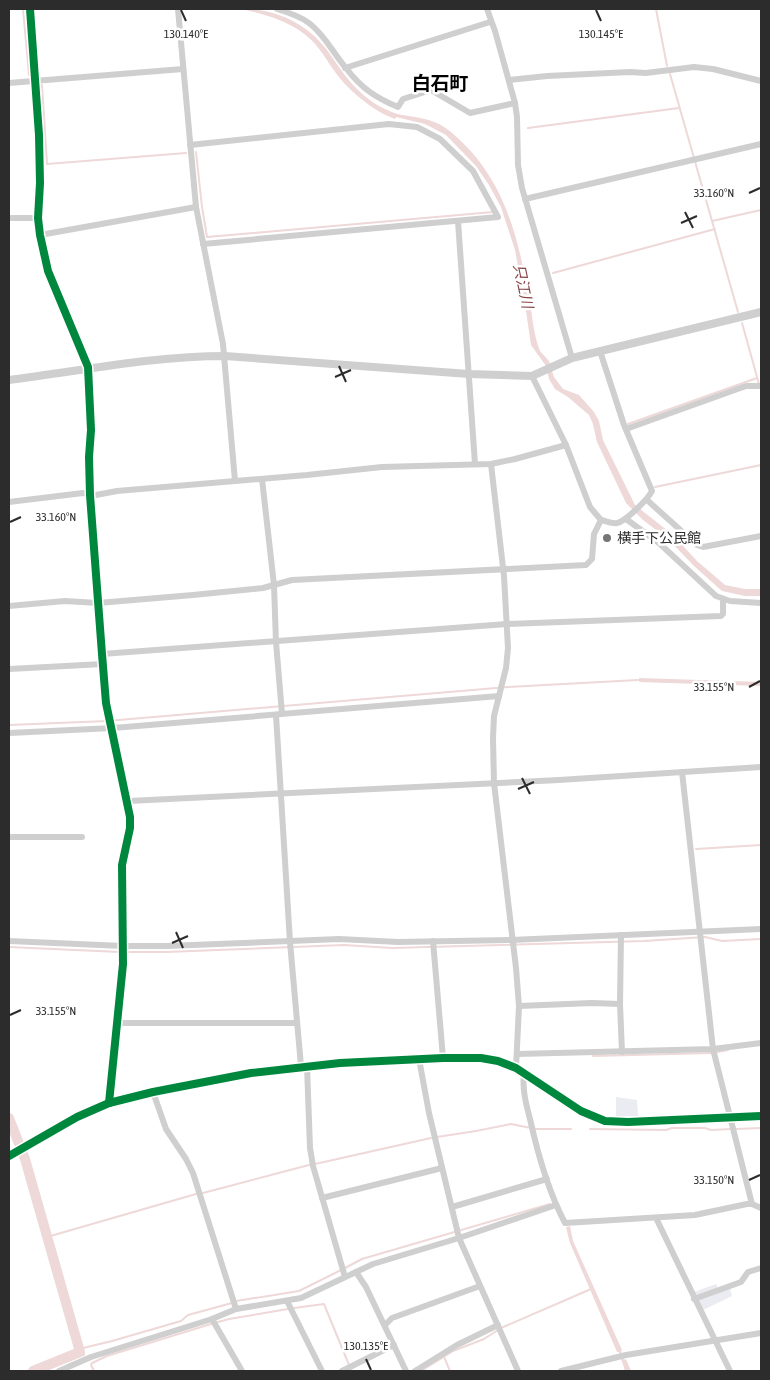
<svg xmlns="http://www.w3.org/2000/svg" width="770" height="1380" viewBox="0 0 770 1380" font-family="'Asap Condensed','Noto Sans JP',sans-serif">
<rect width="100%" height="100%" fill="#fff"/>
<g fill="#ebebf2">
<path d="M616,1097L637,1100L638,1116L616,1117Z"/>
<path d="M716,1284L719,1291L730,1288L732,1296L703,1310L694,1292Z"/>
</g>
<g fill="#eed8d8">
<path d="M242,9C276,9 306,23 327,50C337,64 345,77 357,89C369,101 386,112 402,115C420,118 436,119 451,132C504,177 516,231 529,295C532,313 533,334 540,351L549,361L554,377L563,389L579,395L594,412L599,421L603,440L635,505L673,535L697,561L725,585L745,589H761V596H745L722,591L694,566L669,540L643,520L626,503L597,442L593,424L589,415L568,397L555,389L549,379L546,366L531,345L525,304L515,250L501,207L489,185L476,166L446,135L425,124L396,117L395,119C373,111 346,89 333,69C324,56 317,43 303,33C286,20 263,14 242,9Z"/>
<path d="M639,678L761,682V686L639,682Z"/>
<path d="M570,1226L573,1241L622,1350L621,1351L624,1360L626,1359L631,1371H625L619,1352H617L570,1243L566,1227Z"/>
</g>
<g fill="none" stroke-linecap="round" stroke-linejoin="round">
<g stroke="#eed8d8" stroke-width="2">
<path d="M23,9L29,75"/>
<path d="M656,9L667,66"/>
<path d="M670,74L738,312"/>
<path d="M42,85L47,164L186,153"/>
<path d="M528,128L679,108"/>
<path d="M196,152L202,207L207,237L493,212"/>
<path d="M712,221L761,210"/>
<path d="M553,273L715,229"/>
<path d="M742,323L759,384"/>
<path d="M628,424L757,378"/>
<path d="M655,487L761,465"/>
<path d="M9,725L107,721L508,687L638,680"/>
<path d="M696,849L761,845"/>
<path d="M9,947L120,952"/>
<path d="M125,952H167L344,945L392,948L644,941L705,937L722,941L761,939"/>
<path d="M718,1052L728,1050"/>
<path d="M593,1056L711,1053"/>
<path d="M590,1129L666,1130L672,1128H705L711,1130L731,1129"/>
<path d="M736,1129L761,1128"/>
<path d="M437,1137L476,1131L511,1124L536,1129H571"/>
<path d="M315,1164L431,1138"/>
<path d="M203,1193L309,1165"/>
<path d="M47,1237L196,1194"/>
<path d="M345,1268L362,1259L550,1204"/>
<path d="M236,1301L299,1291L341,1270"/>
<path d="M294,1308L324,1304L349,1365"/>
<path d="M218,1322L229,1319L288,1309"/>
<path d="M501,1328L591,1289"/>
<path d="M79,1349L112,1341L181,1321L188,1315L232,1303"/>
<path d="M80,1352L84,1355"/>
<path d="M444,1357L450,1371"/>
<path d="M94,1371L91,1365L92,1363L107,1356L211,1324"/>
<path d="M421,1371L453,1351L484,1339L498,1330"/>
</g>
<path stroke="#eed8d8" stroke-width="10" d="M9,1118L25,1159L80,1352L33,1371"/>
<g stroke="#cfcfcf" stroke-width="6">
<path d="M30,9L39,135L40,183L38,218L40,235L48,271L88,367L91,430L89,457L90,495L102,654L106,703L130,817V828L122,865L123,964L109,1103"/>
<path d="M178,9L196,207L223,344L235,481"/>
<path d="M277,9C287,12 300,16 309,23C325,35 333,53 346,68C361,88 376,98 398,107L403,99L431,90L470,113L515,103"/>
<path d="M487,9L495,31L515,103L517,117L518,165L522,188L572,358"/>
<path d="M345,68L490,22"/>
<path d="M509,80L547,76L630,72L646,73L694,67L713,69L761,81"/>
<path d="M9,83L183,69"/>
<path d="M190,145L389,124L417,127L440,139L473,171L498,217L203,244"/>
<path d="M525,199L761,144"/>
<path d="M9,218H38"/>
<path d="M458,221L475,464"/>
<path d="M40,235L196,207"/>
<path d="M532,376L566,445L590,507L601,520C606,521 612,524 617,523C626,521 648,499 652,491L624,425L600,351"/>
<path d="M626,429L746,386H761"/>
<path d="M491,464L504,576L508,648L506,668L494,716L493,738L494,783L516,968L519,1006L516,1068"/>
<path d="M262,479L274,585L276,642L282,714"/>
<path d="M647,500L697,545L703,547L761,536"/>
<path d="M9,502L83,493L96,495L117,491L307,475L382,467L491,464L515,459L566,445"/>
<path d="M626,519L659,543L716,596L730,601L761,603"/>
<path d="M9,606L65,601L98,603L193,595L263,588L292,580L586,565L592,559L594,534L601,520"/>
<path d="M102,654L507,624L721,616L723,614V600"/>
<path d="M9,669L103,664"/>
<path d="M276,715L290,942L301,1066"/>
<path d="M9,733L113,728L499,696"/>
<path d="M682,772L713,1049L752,1204"/>
<path d="M128,801L559,780L761,767"/>
<path d="M9,837H82"/>
<path d="M9,941L123,946H167L339,939L398,942L511,940L761,929"/>
<path d="M433,941L443,1058"/>
<path d="M620,1004L621,935"/>
<path d="M519,1006L592,1003L620,1004L622,1052"/>
<path d="M117,1023H297"/>
<path d="M517,1054L713,1049L761,1043"/>
<path d="M419,1059L429,1113L459,1238L518,1371"/>
<path d="M307,1066L310,1148L313,1166L345,1277"/>
<path d="M524,1073C522,1089 526,1104 530,1119C538,1155 548,1191 565,1223L695,1215L747,1204H752L761,1208"/>
<path d="M153,1092L166,1129L186,1159L193,1173L236,1309"/>
<path d="M322,1198L442,1168"/>
<path d="M452,1207L547,1179"/>
<path d="M656,1218L730,1371"/>
<path d="M356,1272L366,1287L406,1371"/>
<path d="M694,1299L741,1282L748,1272L761,1268"/>
<path d="M287,1301L322,1371"/>
<path d="M212,1319L242,1371"/>
<path d="M385,1325L392,1318L480,1286"/>
<path d="M59,1371L91,1357L212,1319L236,1309L301,1298L373,1264L459,1238L556,1205"/>
<path d="M342,1371L394,1345"/>
<path d="M415,1371L457,1345L498,1325"/>
<path d="M561,1371L626,1355L761,1333"/>
</g>
<g stroke="#cfcfcf" stroke-width="8">
<path d="M9,380C81,371 152,356 225,356L469,374L532,376L572,358L761,312"/>
<path d="M9,1156L77,1117L109,1103L153,1092L251,1073L340,1063L443,1058H481L498,1061L516,1068L581,1111L605,1121L628,1122L761,1116"/>
</g>
<defs>
<g id="cycleway">
<path d="M30,9L39,135L40,183L38,218L40,235L48,271L88,367L91,430L89,457L90,495L102,654L106,703L130,817V828L122,865L123,964L109,1103"/>
<path d="M9,1156L77,1117L109,1103L153,1092L251,1073L340,1063L443,1058H481L498,1061L516,1068L581,1111L605,1121L628,1122L761,1116"/>
</g>
</defs>
<use href="#cycleway" stroke="#fff" stroke-width="11"/>
<use href="#cycleway" stroke="#00873e" stroke-width="8"/>
</g>
<path fill="none" stroke="#2c2c2c" stroke-width="2" d="M181,10L186,21M596,10L601,21M749,193L760,188M685,212L693,228M681,223L697,216M339,366L346,382M335,377L351,370M10,522L21,517M749,687L760,681M522,778L530,794M518,789L534,782M176,932L183,948M172,943L188,936M10,1015L21,1010M749,1180L760,1175M366,1359L371,1370"/>
<circle fill="#767676" stroke="#fff" stroke-width="2" cx="607" cy="538" r="5"/>
<g text-anchor="middle" stroke-width="5" stroke-linejoin="round" paint-order="stroke">
<g font-size="14" fill="#2c2c2c" stroke="#fff" text-anchor="start">
<text x="617" y="543">横手下公民館</text>
</g>
<g font-size="15" font-style="italic" fill="#864242" stroke="#fff">
<text transform="translate(523 286) rotate(78)" y="5">只江川</text>
</g>
<g font-size="19" font-weight="bold" fill="#000" stroke="#fff">
<text x="440" y="90">白石町</text>
</g>
</g>
<g font-size="12" text-anchor="middle" fill="#2c2c2c" stroke="#fff" stroke-width="5" stroke-linejoin="round" paint-order="stroke">
<text x="186" y="38">130.140°E</text>
<text x="601" y="38">130.145°E</text>
<text x="714" y="197">33.160°N</text>
<text x="56" y="521">33.160°N</text>
<text x="714" y="691">33.155°N</text>
<text x="56" y="1015">33.155°N</text>
<text x="714" y="1184">33.150°N</text>
<text x="366" y="1350">130.135°E</text>
</g>
<rect width="770" height="1380" fill="none" stroke="#2c2c2c" stroke-width="20"/>
</svg>
